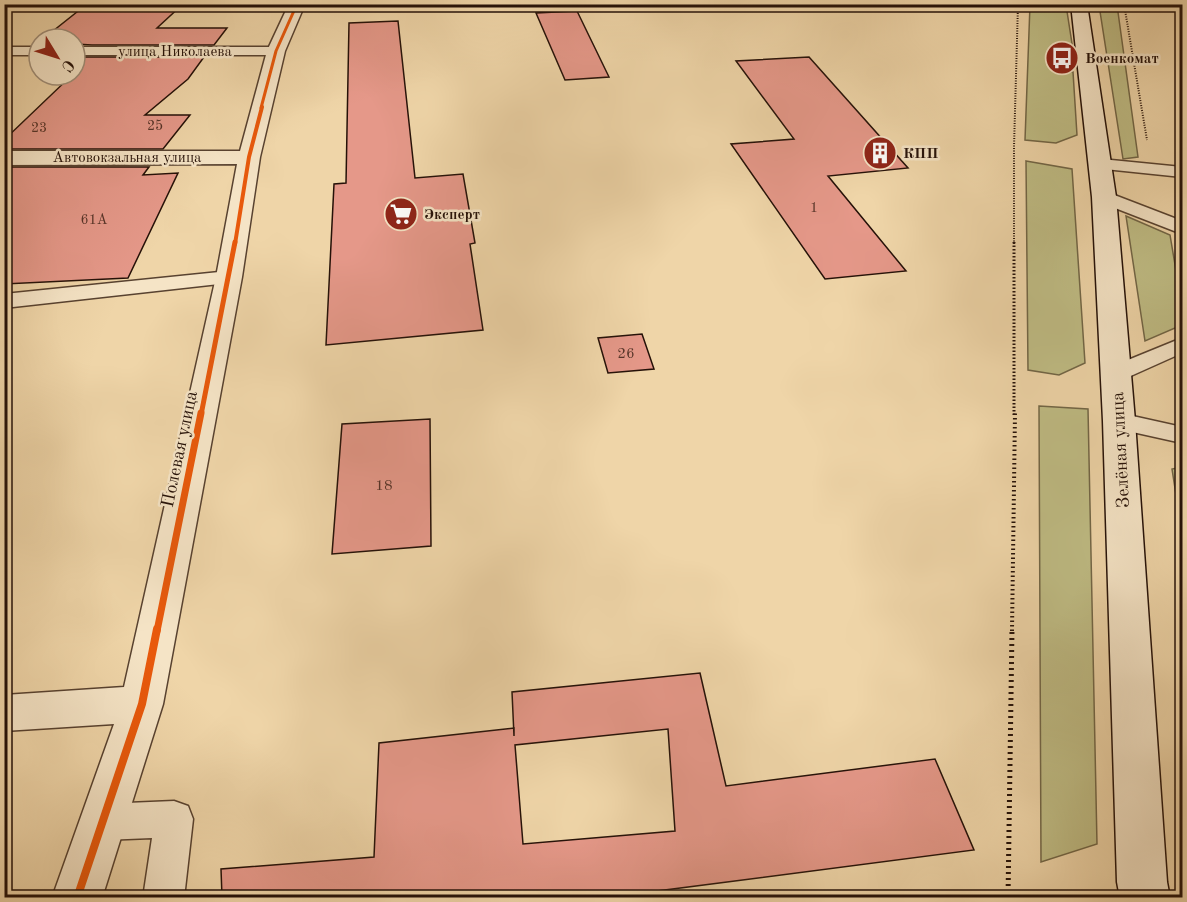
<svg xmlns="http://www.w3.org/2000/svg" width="1187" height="902" viewBox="0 0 1187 902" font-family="'Old Standard TT',serif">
<rect width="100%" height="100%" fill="#efd5a8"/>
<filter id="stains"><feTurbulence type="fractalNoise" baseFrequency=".00333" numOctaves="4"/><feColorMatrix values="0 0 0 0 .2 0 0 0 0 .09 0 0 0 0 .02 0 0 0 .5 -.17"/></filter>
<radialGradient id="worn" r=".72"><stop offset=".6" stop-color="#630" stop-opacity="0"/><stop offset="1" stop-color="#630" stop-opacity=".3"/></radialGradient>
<g fill="#bfbc84" stroke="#726646" stroke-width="1.5">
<path d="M1030,5H1066L1073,50L1054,49L1052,69L1073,72L1077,135L1056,143L1025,140Z"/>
<path d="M1099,5H1117L1138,157L1123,159Z"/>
<path d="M1026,161L1072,169L1085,363L1059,375L1028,370Z"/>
<path d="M1126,216L1170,235L1182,306V325L1145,341Z"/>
<path d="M1039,406L1088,409L1097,844L1041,862Z"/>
<path d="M1182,467V533L1172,469Z"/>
</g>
<g fill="#e59889" stroke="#251108" stroke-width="1.5" fill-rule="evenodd">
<path d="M87,4H183L157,28H227L214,45H92L75,44V39H43Z"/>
<path d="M577,11L609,77L565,80L536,13Z"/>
<path d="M398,21L415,178L463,174L475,243L470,244L483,330L326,345L334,184L346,183L349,23Z"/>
<path d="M76,57H204L188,79L145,115H190L163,149H4V140L71,76L54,75H75Z"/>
<path d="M809,57L908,168L828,176L906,271L825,279L731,144L794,139L736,61Z"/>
<path d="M4,167H149L143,175L178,173L128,278L4,284Z"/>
<path d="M642,334L654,369L608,373L598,338Z"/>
<path d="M430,419L431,546L332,554L342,424Z"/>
<path d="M700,673L726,786L935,759L974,850L634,894V897H222L221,869L374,857L379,743L514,728V736L512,692ZM668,729L675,831L523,844L515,745Z"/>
</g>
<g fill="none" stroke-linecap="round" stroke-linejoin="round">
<defs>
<g id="service">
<rect x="4" y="47" width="35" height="8"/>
<path d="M75,47H276L283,51L276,55H75Z"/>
<path d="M1101,159L1182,167V177L1095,168L1092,164L1095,160Z"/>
<path d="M1104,191L1182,221V234L1097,201L1094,197L1097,193Z"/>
<path d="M229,271L237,272L240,277L237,282L4,308V294Z"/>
<path d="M1182,338V353L1124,379L1115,381L1106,379L1103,374L1106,369Z"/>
<path d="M1119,413L1182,427V443L1110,427L1106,421L1110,415Z"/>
<path d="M174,801L188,806L193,819L184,898H143L152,838L103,840L89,835L84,822L89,809L103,804Z"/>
</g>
<path id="minor" d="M289,4H305L285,51L260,157L242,277L163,704L102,898H52L114,724L4,731V695L124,687L216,277L237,164L4,165V151H240L267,51Z"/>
<path id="secondary" d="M1071,4H1087L1116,197L1135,421L1167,882L1170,898H1120L1117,882L1103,421L1092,197Z"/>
</defs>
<use href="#service" stroke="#584230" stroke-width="3"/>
<use href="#minor" stroke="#584230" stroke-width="3"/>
<use href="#secondary" stroke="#251108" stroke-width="3"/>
<g stroke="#251108" stroke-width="2" stroke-dasharray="1 1.5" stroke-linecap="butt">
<path d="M1124,4L1147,140"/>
<path d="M1014,244V147L1018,4"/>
</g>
<path stroke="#251108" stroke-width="3" stroke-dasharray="1.5 2" stroke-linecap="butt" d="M1014,242V415"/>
<path stroke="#251108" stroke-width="4" stroke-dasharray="1.5 3" stroke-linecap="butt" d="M1012,631L1015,413"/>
<path stroke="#251108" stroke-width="5" stroke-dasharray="2 4" stroke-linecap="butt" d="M1008,898L1012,629"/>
<use href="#service" fill="#f5e4c6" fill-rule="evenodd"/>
<use href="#minor" fill="#f5e4c6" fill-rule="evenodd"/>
<use href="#secondary" fill="#f5e4c6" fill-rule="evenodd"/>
<defs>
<path id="cycleway-far4" d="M261,108L276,51L297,4"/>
<path id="cycleway-far3" d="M235,244L249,157L262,107"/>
<path id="cycleway-far2" d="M201,415L235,242"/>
<path id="cycleway-far1" d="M157,631L201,413"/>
<path id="cycleway" d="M77,898L142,704L157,629"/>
</defs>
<use href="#cycleway-far4" stroke="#f5e4c6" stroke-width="5"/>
<use href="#cycleway-far3" stroke="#f5e4c6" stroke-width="6"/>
<use href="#cycleway-far2" stroke="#f5e4c6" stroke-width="8"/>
<use href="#cycleway-far1" stroke="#f5e4c6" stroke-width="10"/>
<use href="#cycleway" stroke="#f5e4c6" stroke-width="12"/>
<use href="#cycleway-far4" stroke="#e8590c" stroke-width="3"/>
<use href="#cycleway-far3" stroke="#e8590c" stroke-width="4"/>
<use href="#cycleway-far2" stroke="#e8590c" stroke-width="5"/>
<use href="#cycleway-far1" stroke="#e8590c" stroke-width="7"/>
<use href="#cycleway" stroke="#e8590c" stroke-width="8"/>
</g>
<defs>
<symbol id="bus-disc" viewBox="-11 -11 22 22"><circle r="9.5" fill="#8f2418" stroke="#f5e4c6"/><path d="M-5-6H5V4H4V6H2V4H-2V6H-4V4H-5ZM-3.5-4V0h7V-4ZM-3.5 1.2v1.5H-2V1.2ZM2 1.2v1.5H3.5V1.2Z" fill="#fff"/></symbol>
<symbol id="building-disc" viewBox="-11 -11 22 22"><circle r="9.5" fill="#8f2418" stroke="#f5e4c6"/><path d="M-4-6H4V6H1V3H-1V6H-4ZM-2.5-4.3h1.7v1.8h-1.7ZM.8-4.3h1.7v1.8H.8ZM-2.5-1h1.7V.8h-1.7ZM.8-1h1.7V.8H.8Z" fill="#fff"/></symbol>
<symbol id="supermarket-disc" viewBox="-11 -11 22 22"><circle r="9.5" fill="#8f2418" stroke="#f5e4c6"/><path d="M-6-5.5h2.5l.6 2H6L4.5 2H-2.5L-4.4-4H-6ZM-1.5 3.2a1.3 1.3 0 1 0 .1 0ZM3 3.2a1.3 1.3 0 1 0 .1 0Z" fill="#fff"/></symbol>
</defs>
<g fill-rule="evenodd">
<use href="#bus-disc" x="1043" y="39" width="38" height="38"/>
<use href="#building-disc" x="861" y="134" width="38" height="38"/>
<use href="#supermarket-disc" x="382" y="195" width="38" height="38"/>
</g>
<g text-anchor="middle" stroke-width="5" stroke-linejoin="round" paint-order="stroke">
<g font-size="14" fill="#553328">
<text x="155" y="130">25</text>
<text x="39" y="132">23</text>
<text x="814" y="212">1</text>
<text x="94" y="224">61А</text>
</g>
<g font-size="15" fill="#251108" stroke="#f5e4c6">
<text x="175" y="56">улица Николаева</text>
<text x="127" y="162">Автовокзальная улица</text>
</g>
<g font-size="15" font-weight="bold" fill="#251108" stroke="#f5e4c6" text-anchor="start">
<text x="1085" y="63">Военкомат</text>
<text x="903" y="158">КПП</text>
<text x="424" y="219">Эксперт</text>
</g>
<g font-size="15" fill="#553328">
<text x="626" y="358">26</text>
<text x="384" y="490">18</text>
</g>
<g font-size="18" fill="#251108" stroke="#f5e4c6">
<text transform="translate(179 449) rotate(-78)" y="6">Полевая улица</text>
<text transform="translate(1120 450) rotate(-93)" y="6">Зелёная улица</text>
</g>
</g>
<rect width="1187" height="902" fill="none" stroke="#efd5a8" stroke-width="24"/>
<rect x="6" y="6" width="1175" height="890" fill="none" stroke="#251108" stroke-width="3"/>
<rect x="12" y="12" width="1163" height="878" fill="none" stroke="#251108" stroke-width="1.5"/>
<g transform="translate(57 57) rotate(128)"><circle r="28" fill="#f5e4c6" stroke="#a2907a" stroke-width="1.5"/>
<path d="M0-4.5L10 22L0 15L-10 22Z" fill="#8f2418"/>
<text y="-9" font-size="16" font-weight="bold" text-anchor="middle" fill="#251108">С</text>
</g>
<rect width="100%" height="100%" filter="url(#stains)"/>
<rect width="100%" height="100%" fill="url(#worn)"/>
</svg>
